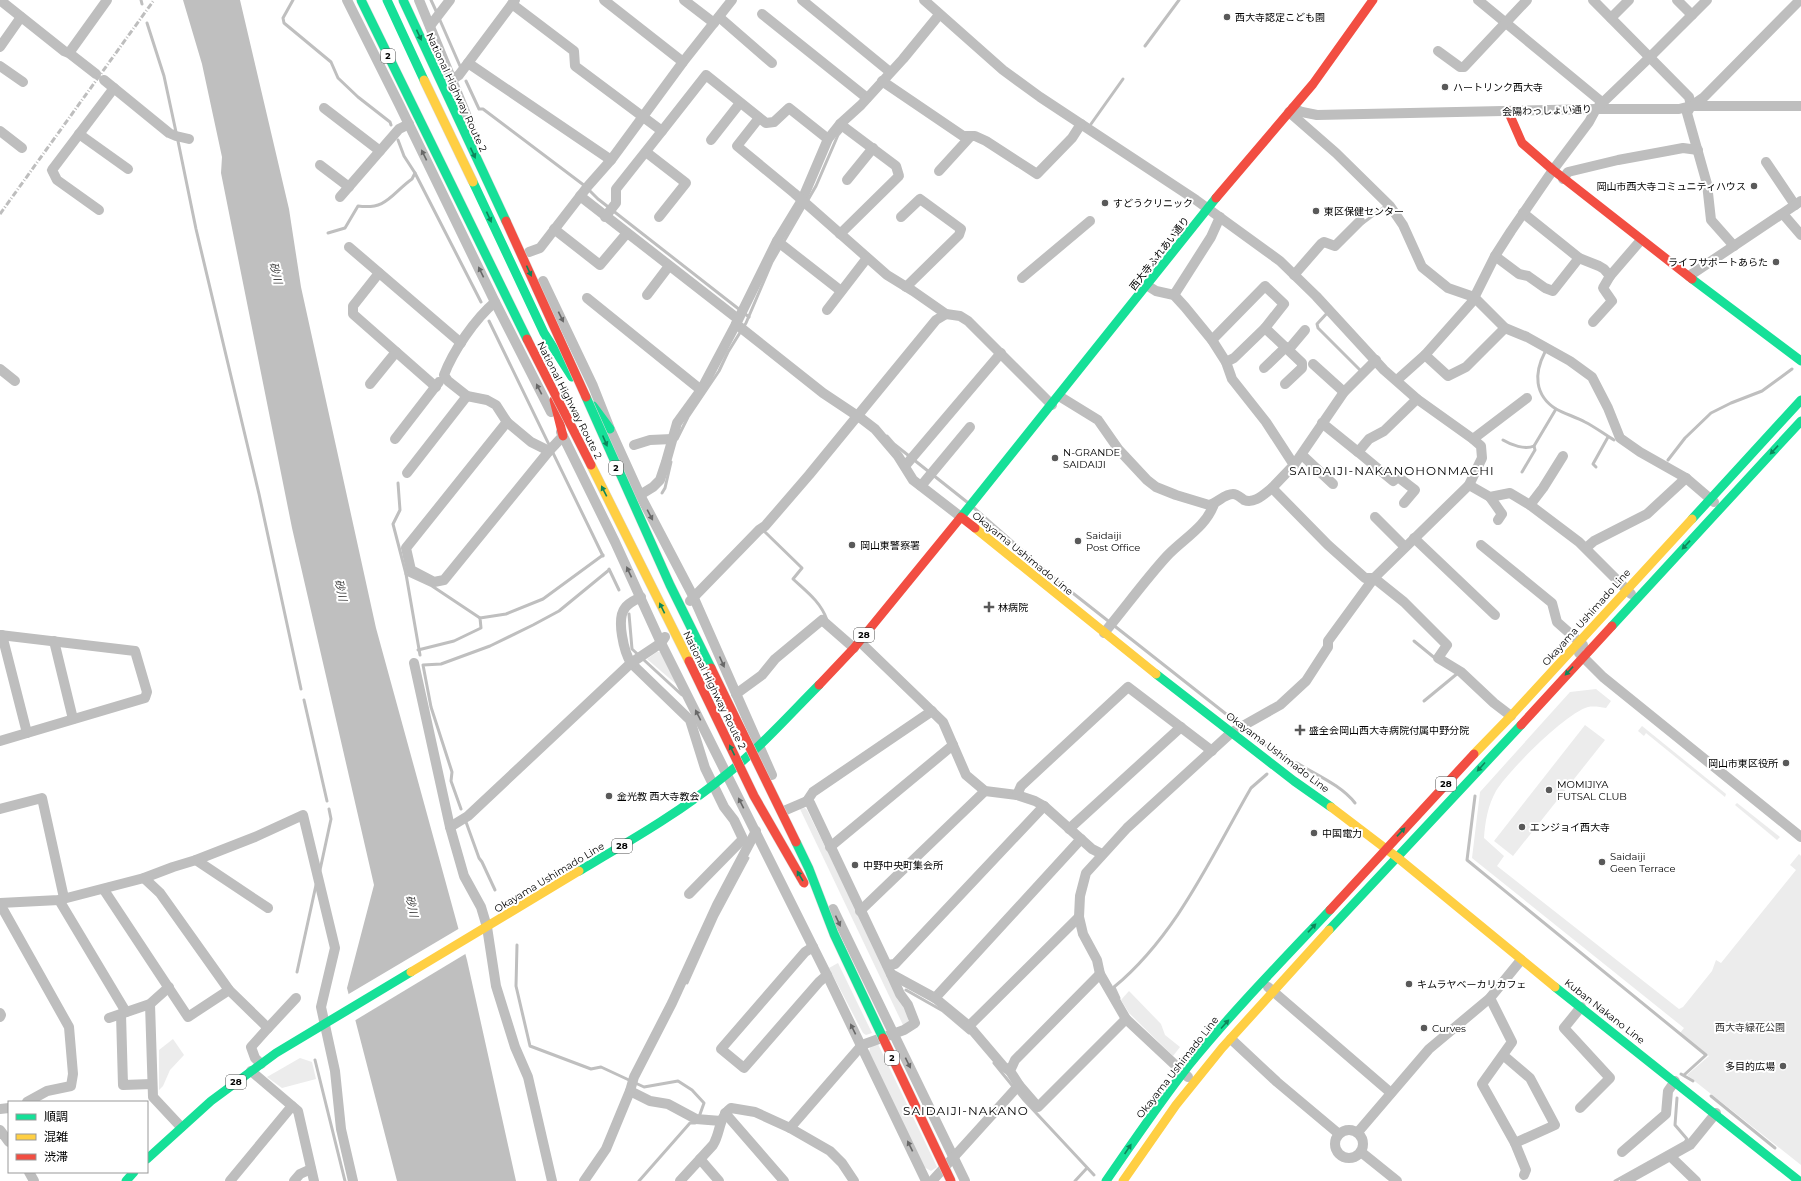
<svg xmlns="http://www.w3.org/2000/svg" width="1801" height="1181" viewBox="0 0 1801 1181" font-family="Montserrat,'Noto Sans JP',sans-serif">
<rect width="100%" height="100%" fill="#fff"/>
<g fill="#ececec">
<path d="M657,652H660L676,684L647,659Z"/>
<path d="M1596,689L1611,701L1606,708C1600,707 1594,706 1588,707C1566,713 1509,770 1496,791C1488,805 1485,822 1484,838L1504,856L1497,866L1679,1009L1683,1007L1712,971L1716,960L1721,963L1796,870L1790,865L1799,854L1801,856V1165L1687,1075L1709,1056L1680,1033L1684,1028L1472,858L1480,792L1570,692Z"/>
<path d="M1585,725L1605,740L1513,856L1494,841Z"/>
<path d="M1642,726L1726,794L1725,797L1646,733L1644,736L1638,731Z"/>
<path d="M1737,803L1780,837L1777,840L1735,805Z"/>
<path d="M805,808L807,810L909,1017L908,1023L903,1025L800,809Z"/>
<path d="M838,963L872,1033L866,1035L863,1033L829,968Z"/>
<path d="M1129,991L1161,1024L1165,1035L1180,1047L1173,1056L1129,1013L1121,1000Z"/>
<path d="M173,1039L184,1055L170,1070L163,1086L159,1090V1050Z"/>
<path d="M877,1042L937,1167L931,1171L924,1167L869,1052L871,1044Z"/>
<path d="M300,1058L312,1062L316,1079L282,1088L267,1077Z"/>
</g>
<path fill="#bfbfbf" d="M183,0H240L289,209L301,287L376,628L467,960L516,1181H397L347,988L374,885L292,528L221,173L222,157L202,64Z"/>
<path fill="#fff" d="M460,928L467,953L354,1021L347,995Z"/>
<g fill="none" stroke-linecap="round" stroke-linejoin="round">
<g stroke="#bfbfbf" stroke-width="3">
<path d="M141,0L142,4"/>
<path d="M293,0L283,18L284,23L331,62L338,78L358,97L390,122L391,125"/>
<path d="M431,0L437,13"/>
<path d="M439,18L460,66"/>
<path d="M147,23L164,76L176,132"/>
<path d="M1145,46L1179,0"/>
<path d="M466,81L479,109H483L585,186L598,199L749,317"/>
<path d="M1091,124L1123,79"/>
<path d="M178,141L196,229L259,494L301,689"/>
<path d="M415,173L481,302"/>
<path d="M1363,223L1387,205"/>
<path d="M328,233L345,228L358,206C387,210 391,194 412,179L415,173L404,156L398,140"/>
<path d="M1329,311L1317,324L1318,328L1360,370"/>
<path d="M489,321L603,556"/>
<path d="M1545,352C1534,373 1534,395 1556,409C1565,414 1576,417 1585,422C1595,427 1604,434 1614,440"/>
<path d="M887,436L894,444L967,502"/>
<path d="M677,439L688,417L719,371L728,352L746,323L772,262L816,186L838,135L844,128"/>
<path d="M1503,440C1511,445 1525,450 1534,446L1556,409"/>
<path d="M1668,460L1685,438L1711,413L1731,403L1762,391L1792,369"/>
<path d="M1596,467L1593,464L1608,437"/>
<path d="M1522,472L1535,450L1534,446"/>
<path d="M398,483L400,510L393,524L406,574L420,655"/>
<path d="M662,493L665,488L671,462"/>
<path d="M973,507L1055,579L1240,725"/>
<path d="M765,532L802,568L793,579C806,591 821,602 827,620"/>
<path d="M609,569L619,590"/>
<path d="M406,574L432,586L480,618"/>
<path d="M629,614L632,649L682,695"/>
<path d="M1414,641L1436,659"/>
<path d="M418,650L454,641L481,628L480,618L506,614L543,599L603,555"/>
<path d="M304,700L327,801"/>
<path d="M1424,701L1458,673"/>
<path d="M1244,728L1289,764L1297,763C1316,775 1341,785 1355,803"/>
<path d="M1475,796L1467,860L1706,1055L1684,1075"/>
<path d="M461,809L451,781L452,772L431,707L423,665L441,664L490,646L533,625L559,611L609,570"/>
<path d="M466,822L479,858L482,862L495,890"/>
<path d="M320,870L331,819L329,809"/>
<path d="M517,945L516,986L530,1046L591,1069L601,1067L644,1087L678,1081L692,1090L704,1103L699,1117"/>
<path d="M297,972L316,885"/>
<path d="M687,983L717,916L748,858"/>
<path d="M906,990L943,1011L969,1033"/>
<path d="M1119,998L1114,987C1177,935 1211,857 1251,788L1267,774"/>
<path d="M315,1060L345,1181"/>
<path d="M994,1063L1024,1100L1094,1175"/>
<path d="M1681,1074L1693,1081"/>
<path d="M1711,1096L1775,1148"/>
<path d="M639,1181L690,1123H695"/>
<path d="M1075,1181L1087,1168"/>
<path d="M1615,1181L1685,1142L1687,1139L1675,1125L1677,1098"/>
</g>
<g stroke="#bebebe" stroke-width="10">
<path d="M0,0L64,51L69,53L96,74"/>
<path d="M347,0L399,104L495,302L551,412"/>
<path d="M419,0L470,124"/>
<path d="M515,0L512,4L574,51L575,66L662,131L706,75L766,123L774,122L789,108L828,139"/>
<path d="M604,0L683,62"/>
<path d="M684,0L714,23"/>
<path d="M802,0L890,72"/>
<path d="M924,0L1003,70L1040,97L1196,200L1280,261L1316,296L1384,370L1417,399L1473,439L1481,446L1482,458L1469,485L1374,578L1328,641V647L1306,681L1280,705L1232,732L1127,828L1086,873L1080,896L1079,917L1083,934L1097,960L1100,974"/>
<path d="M1478,0L1603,103"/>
<path d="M1593,0L1689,97L1691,106L1687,113L1707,184L1711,220L1734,246"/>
<path d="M1677,0L1692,15"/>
<path d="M762,14L867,98"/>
<path d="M939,15L903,59L861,105L840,124L828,139L802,200L777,241L736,324L823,393L862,419L875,429L898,456L913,480L961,517"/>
<path d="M719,17L772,63"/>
<path d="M1611,18L1629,0"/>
<path d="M430,26L450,0"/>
<path d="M0,47L21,17"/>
<path d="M1438,51L1460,67H1464L1527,0"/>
<path d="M69,53L107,0"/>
<path d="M468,63L611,160"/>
<path d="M0,66L23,82"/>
<path d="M104,80L169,133L176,136L189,139"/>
<path d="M882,81L963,136H975L986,141L1037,174L1072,138L1081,124"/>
<path d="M447,83L459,75L512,4"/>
<path d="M1691,106L1704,97L1800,0"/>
<path d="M324,108L380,151"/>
<path d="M1293,108L1302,112L1317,115L1596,109H1679L1691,106H1801"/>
<path d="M1289,112L1336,153L1390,206L1403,225L1422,267L1448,288L1474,297L1505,328L1527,337L1570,361L1592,377L1608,408L1620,438L1640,452L1686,478L1714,502"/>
<path d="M759,118L737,146L794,193L887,275L913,291L946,314L960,316L968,321L1052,405"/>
<path d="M0,131L22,148"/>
<path d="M79,134L128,169"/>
<path d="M711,140L740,103"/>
<path d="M646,152L686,183L659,217"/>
<path d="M1766,162L1795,205"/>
<path d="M320,165L349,187"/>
<path d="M939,171L970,137"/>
<path d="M1563,179L1568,172L1618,160L1667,151L1683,148L1698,150"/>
<path d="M847,180L873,148"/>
<path d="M580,196L738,319"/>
<path d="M340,197L399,129L409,124"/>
<path d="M99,210L57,180L52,170L114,88"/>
<path d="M1523,213L1579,258L1599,266L1604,269L1610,276L1641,240"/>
<path d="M1783,214L1801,235"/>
<path d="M605,217L616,203V189L662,131"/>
<path d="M901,217L920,199L961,229L959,235L906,287"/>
<path d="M554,229L600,265L627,233"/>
<path d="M840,234L899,176L896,166L840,124"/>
<path d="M777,241L841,291"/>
<path d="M349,247L461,343"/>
<path d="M529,252L540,248L588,186L611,160L683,62L732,0"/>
<path d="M1495,256L1519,274L1528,276L1545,288L1553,291L1579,258"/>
<path d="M379,273L353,306V314L436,387"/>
<path d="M1294,275L1321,244L1324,242L1335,246L1360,221"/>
<path d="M1689,276L1801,201"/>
<path d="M1022,278L1090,221"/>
<path d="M543,281L593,386L610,429L640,495L693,596L772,775"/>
<path d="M1148,286L1156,291L1174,295L1185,307L1212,340L1226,362L1232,379L1266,422L1294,465L1272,488"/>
<path d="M647,295L669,266"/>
<path d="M1174,295L1211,237L1220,217"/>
<path d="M587,298L701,390"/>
<path d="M495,302C475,319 453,351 444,375L448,381L467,396L487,400L496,405L507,422L531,442L549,451L563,436"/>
<path d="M827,310L867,258"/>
<path d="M1593,322L1612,301L1603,288L1610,276"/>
<path d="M1212,340L1265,286L1284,304L1265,328"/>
<path d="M1289,349L1305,330"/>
<path d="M1425,355L1448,376L1466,367L1505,328"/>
<path d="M1226,362L1234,358L1265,328L1302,363V368L1285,384"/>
<path d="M1313,364L1344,392"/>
<path d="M1264,368L1286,347"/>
<path d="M0,369L15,381"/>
<path d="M1397,380L1425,355L1472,302L1495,256L1511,231L1553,170L1589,122L1596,109L1649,58L1707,0"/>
<path d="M370,384L396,352"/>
<path d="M1059,396L1098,420L1119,450L1147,480L1156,487L1176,495L1209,505C1218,503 1224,494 1233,494C1237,494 1241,498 1244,500C1255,504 1264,494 1272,488L1328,545L1365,578H1374L1404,602L1447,645L1438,658L1461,672L1494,703L1511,716"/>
<path d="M507,422L406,548L411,570L434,582L444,580L549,451"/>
<path d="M1322,423L1358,452L1369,439L1384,431L1417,399"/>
<path d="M561,432L615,542L661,643L827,975L926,1181"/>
<path d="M395,439L439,382"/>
<path d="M1473,439L1527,398"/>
<path d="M634,445L650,440L672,439"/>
<path d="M1358,452L1393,481L1398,477L1415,490L1404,503"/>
<path d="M1302,455L1333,484"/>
<path d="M1294,465L1344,392L1376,360"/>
<path d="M905,466L1001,353"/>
<path d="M407,473L467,396"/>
<path d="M1469,485L1490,497L1510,493L1530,505L1579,542L1631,594"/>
<path d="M921,486L970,427"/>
<path d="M640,495L653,487L660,480L666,462L677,423L701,390L736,324"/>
<path d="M1490,497L1502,514L1498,520"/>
<path d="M1530,505L1543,488L1563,456"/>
<path d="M1375,517L1405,547"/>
<path d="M1414,538L1495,615"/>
<path d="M1481,545L1552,603L1557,622L1583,645"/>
<path d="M1586,548L1594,541L1647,514L1686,478"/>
<path d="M641,597C635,600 628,603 625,608C616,619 624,652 631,663L690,720L705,768L724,807L734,820L743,839L689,894"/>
<path d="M690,601L759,530L765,526L809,475L936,320L946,314"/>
<path d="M1104,633C1125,608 1145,580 1167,556C1183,539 1206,527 1214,504"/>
<path d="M0,635L135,651L147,692L145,698L0,741"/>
<path d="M2,635L27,733"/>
<path d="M54,641L73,719"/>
<path d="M859,641L943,722L966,775L985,791L1017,795L1035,801L1044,806L1092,849L1102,854"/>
<path d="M1579,653L1603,677L1801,837"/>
<path d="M414,663L450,827L464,876L481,907L487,927L496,986L515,1047L528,1077L552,1181"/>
<path d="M736,694L762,675L775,659L822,620L854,648"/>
<path d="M1017,795L1021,786L1128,687L1212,751"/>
<path d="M807,801L813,792L932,711"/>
<path d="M0,809L42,798L64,898"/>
<path d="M786,810L807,801L810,803L891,974L900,994L908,1005L915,1023L904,1030L862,1045L790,1128"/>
<path d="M450,827L468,816L631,663L661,643L665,637"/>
<path d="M1069,829L1181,727"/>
<path d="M830,847L953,745"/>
<path d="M196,860L268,908"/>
<path d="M144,878L160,893L229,990L268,1028L251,1047L255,1058L261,1064"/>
<path d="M104,890L188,1017L229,990"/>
<path d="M59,900L126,1012"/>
<path d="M0,903L59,900L144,878L173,867L196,860L255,837L303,815L335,948L321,1007L335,1071L341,1129L353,1181"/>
<path d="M0,904L69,1027L73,1074L71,1086L47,1091L27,1102"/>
<path d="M833,909L965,1181"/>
<path d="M860,911L985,791"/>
<path d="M813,947L805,952L721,1049L744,1068L819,982L827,975"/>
<path d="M887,965L895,964L1044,806"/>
<path d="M891,974L935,998L1081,839"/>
<path d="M1268,987L1391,1093"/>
<path d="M935,998L969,1026L1003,1066L1010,1071"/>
<path d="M1490,998L1512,1042L1482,1084L1515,1143L1555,1125L1530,1078L1503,1055"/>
<path d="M150,1004L153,1097L181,1127"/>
<path d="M0,1013L1,1015L0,1017"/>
<path d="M121,1014L123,1085L152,1084"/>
<path d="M109,1018L150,1004L169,987"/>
<path d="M969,1026L1079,917"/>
<path d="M268,1028L296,998"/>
<path d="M1231,1039L1277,1082L1339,1134"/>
<path d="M251,1071L298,1111L314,1181"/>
<path d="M1019,1085L1038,1107L1126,1019"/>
<path d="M630,1091L650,1101L668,1104L696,1119L721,1121"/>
<path d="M1580,1108L1610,1078L1564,1028L1581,1007"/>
<path d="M0,1109L9,1108"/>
<path d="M725,1113L784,1181"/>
<circle cx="1349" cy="1144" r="14"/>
<path d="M0,1130L9,1142"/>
<path d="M1358,1132L1429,1049L1490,998L1521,960"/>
<path d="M1515,1143L1526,1170L1524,1175"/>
<path d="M1361,1152L1397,1181"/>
<path d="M1622,1152L1666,1114L1668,1091L1675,1081"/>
<path d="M1670,1156L1696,1181"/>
<path d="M700,1159L719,1181"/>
<path d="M29,1172L34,1181"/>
<path d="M230,1181L292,1106"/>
<path d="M294,1181L300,1174L311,1169"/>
<path d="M584,1181L606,1149L630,1091L634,1077L672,1003L717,905L756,831"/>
<path d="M680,1181L713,1145C721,1132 718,1118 731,1108L755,1112L790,1128L830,1151L842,1163L854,1181"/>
<path d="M932,1181L1019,1085L1010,1071L1015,1060L1100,974L1126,1019L1188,1077"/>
<path d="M1625,1181L1690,1145L1716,1113"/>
</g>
<g stroke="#16e098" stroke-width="9">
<path d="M387,0L424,80"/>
<path d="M473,182L544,333L572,377"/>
<path d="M1692,279L1801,361"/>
<path d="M593,406L610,429"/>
<path d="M961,517L1216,198"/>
<path d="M1692,519L1801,400"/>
<path d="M1612,626L1801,421"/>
<path d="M1156,674L1294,781L1331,807"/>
<path d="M579,871C630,841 681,812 727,774C760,748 789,715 819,685"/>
<path d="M1329,930L1521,725"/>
<path d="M1555,987L1799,1181"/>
<path d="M147,1159L211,1101L276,1053L411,972"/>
<path d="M126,1181L134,1172"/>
<path d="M1106,1181C1133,1142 1160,1102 1189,1065C1233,1011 1282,961 1330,910"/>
</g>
<g stroke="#ffcf43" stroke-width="9">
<path d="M975,528L1156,674"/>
<path d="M1474,754L1511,716L1692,519"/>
<path d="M1331,807L1398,858"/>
<path d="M1398,858L1555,987"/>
<path d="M411,972L579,871"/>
<path d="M1123,1181L1176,1105L1222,1048L1329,930"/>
</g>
<g stroke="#f24e42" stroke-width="9">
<path d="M1508,111L1522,143L1553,170L1692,279"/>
<path d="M1216,198L1313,84L1373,0"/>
<path d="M554,400L563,436"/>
<path d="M819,685L854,648L961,517L975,528"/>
<path d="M1521,725L1612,626"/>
<path d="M1330,910L1474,754"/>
</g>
<path stroke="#bebebe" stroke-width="3" stroke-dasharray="6 2 1 2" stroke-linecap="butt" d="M0,214L154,0"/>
<defs>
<g id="fast-bridge">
<path d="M361,0L527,339"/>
<path d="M403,0L506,221"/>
<path d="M586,397L670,585L711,668"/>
<path d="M796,842L809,869L834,934L883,1038"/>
</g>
<g id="slow-bridge">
<path d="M424,80L473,182"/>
<path d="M591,465L689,661"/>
</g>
<g id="jam-bridge">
<path d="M506,221L586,397"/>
<path d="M527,339L591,465"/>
<path d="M689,661L754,796L804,883"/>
<path d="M711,668L796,842"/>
<path d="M883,1038L951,1181"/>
</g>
</defs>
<use href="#fast-bridge" stroke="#dbdbdb" stroke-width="10" stroke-linecap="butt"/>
<use href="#slow-bridge" stroke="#dbdbdb" stroke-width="10" stroke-linecap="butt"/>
<use href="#jam-bridge" stroke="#dbdbdb" stroke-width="10" stroke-linecap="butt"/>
<use href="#fast-bridge" stroke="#16e098" stroke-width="9"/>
<use href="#slow-bridge" stroke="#ffcf43" stroke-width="9"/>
<use href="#jam-bridge" stroke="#f24e42" stroke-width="9"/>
</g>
<defs><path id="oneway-solid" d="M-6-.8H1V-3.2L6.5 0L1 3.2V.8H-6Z"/></defs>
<g fill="#0d865b">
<use href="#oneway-solid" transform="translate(419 35) rotate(65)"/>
<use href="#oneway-solid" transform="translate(473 153) rotate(65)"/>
<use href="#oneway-solid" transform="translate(489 217) rotate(65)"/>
<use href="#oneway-solid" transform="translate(529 271) rotate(65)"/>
<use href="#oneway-solid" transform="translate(605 441) rotate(67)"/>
<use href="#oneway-solid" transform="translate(1774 450) rotate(133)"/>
<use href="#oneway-solid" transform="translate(604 491) rotate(-117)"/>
<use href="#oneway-solid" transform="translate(1686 545) rotate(133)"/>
<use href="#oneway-solid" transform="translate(662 608) rotate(-116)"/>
<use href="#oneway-solid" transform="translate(1569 671) rotate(133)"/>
<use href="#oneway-solid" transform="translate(732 750) rotate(-116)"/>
<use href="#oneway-solid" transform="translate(1481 767) rotate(132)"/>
<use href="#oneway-solid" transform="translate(1401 832) rotate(-47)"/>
<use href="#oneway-solid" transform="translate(800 876) rotate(-120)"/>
<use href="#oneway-solid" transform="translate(1312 928) rotate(-47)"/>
<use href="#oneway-solid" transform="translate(1225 1024) rotate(-48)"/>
<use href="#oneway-solid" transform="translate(1128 1149) rotate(-56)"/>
</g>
<g fill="#686868">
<use href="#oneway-solid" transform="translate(424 155) rotate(-116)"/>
<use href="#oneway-solid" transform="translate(481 272) rotate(-116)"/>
<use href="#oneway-solid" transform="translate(561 317) rotate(64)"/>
<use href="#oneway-solid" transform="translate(539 389) rotate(-117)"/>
<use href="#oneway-solid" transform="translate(650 515) rotate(62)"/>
<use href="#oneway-solid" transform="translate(629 572) rotate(-115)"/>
<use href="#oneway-solid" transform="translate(722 662) rotate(66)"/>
<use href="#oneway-solid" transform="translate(698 715) rotate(-117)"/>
<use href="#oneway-solid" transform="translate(741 803) rotate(-117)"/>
<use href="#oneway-solid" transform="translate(838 921) rotate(65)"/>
<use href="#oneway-solid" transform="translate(853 1029) rotate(-116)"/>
<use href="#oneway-solid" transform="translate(908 1063) rotate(64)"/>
<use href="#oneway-solid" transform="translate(910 1146) rotate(-116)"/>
</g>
<g fill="#595959" stroke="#fff" stroke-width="1.5">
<circle cx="1227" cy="17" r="4"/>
<circle cx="1445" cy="87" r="4"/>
<circle cx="1754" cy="186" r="4"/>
<circle cx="1105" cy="203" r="4"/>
<circle cx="1316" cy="211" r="4"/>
<circle cx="1776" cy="262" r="4"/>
<circle cx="1055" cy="458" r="4"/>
<circle cx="1078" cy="541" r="4"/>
<circle cx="852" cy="545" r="4"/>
<path d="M987 601h4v4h4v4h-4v4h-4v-4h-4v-4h4z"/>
<path d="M1298 724h4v4h4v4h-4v4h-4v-4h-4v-4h4z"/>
<circle cx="1786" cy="763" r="4"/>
<circle cx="1549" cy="790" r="4"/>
<circle cx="609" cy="796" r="4"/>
<circle cx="1522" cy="827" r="4"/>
<circle cx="1314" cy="833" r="4"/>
<circle cx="1602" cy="862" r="4"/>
<circle cx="855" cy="865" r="4"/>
<circle cx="1409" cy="984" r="4"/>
<circle cx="1424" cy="1028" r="4"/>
<circle cx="1783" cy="1066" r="4"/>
</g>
<g text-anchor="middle" stroke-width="4" stroke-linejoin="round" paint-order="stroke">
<g fill="#fff" stroke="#4c4c4c" stroke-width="1">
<rect x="381" y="49" width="14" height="14" rx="3"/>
<rect x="609" y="461" width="14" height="14" rx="3"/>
<rect x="854" y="628" width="20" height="14" rx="3"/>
<rect x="1436" y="777" width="20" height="14" rx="3"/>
<rect x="612" y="839" width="20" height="14" rx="3"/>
<rect x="885" y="1051" width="14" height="14" rx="3"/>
<rect x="226" y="1075" width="20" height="14" rx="3"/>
</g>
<g font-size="9" font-weight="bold" fill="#000">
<text x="388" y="59">2</text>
<text x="616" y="471">2</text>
<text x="864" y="638">28</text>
<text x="1446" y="787">28</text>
<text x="622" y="849">28</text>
<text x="892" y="1061">2</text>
<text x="236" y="1085">28</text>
</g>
<g font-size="10" fill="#000" stroke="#fff" text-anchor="start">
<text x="1235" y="21">西大寺認定こども園</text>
<text x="1453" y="91">ハートリンク西大寺</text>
<text x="1746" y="190" text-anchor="end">岡山市西大寺コミュニティハウス</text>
<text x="1113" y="207">すどうクリニック</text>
<text x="1324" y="215">東区保健センター</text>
<text x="1768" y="266" text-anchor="end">ライフサポートあらた</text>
<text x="1063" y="456">N-GRANDE<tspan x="1063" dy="12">SAIDAIJI</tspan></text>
<text x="1086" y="539">Saidaiji<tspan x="1086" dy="12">Post Office</tspan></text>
<text x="860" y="549">岡山東警察署</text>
<text x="998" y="611">林病院</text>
<text x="1309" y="734">盛全会岡山西大寺病院付属中野分院</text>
<text x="1778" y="767" text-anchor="end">岡山市東区役所</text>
<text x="1557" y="788">MOMIJIYA<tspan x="1557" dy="12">FUTSAL CLUB</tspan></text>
<text x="617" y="800">金光教 西大寺教会</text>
<text x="1530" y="831">エンジョイ西大寺</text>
<text x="1322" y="837">中国電力</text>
<text x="1610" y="860">Saidaiji<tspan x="1610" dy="12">Geen Terrace</tspan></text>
<text x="863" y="869">中野中央町集会所</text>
<text x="1417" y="988">キムラヤベーカリカフェ</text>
<text x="1432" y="1032">Curves</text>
<text x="1775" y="1070" text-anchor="end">多目的広場</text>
</g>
<g font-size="10" fill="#000" stroke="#fff">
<text transform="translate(457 92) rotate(65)" y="4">National Highway Route 2</text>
<text transform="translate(1547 110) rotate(-2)" y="4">会陽わっしょい通り</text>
<text transform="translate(1159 253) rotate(-52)" y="4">西大寺ふれあい通り</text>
<text transform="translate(570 400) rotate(63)" y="4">National Highway Route 2</text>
<text transform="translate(1023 553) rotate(39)" y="4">Okayama Ushimado Line</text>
<text transform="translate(1586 617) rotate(-48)" y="4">Okayama Ushimado Line</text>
<text transform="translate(715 690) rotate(64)" y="4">National Highway Route 2</text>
<text transform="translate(1278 752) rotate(37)" y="4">Okayama Ushimado Line</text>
<text transform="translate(549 877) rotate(-31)" y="4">Okayama Ushimado Line</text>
<text transform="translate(1605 1011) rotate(38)" y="4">Kuban Nakano Line</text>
<text transform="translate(1177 1067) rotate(-52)" y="4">Okayama Ushimado Line</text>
</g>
<g font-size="10" fill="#333" stroke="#fff">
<text x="1750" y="1031">西大寺緑花公園</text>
</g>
<g font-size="11" font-style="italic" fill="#444" stroke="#fff">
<text transform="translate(276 273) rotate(76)" y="4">砂川</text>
<text transform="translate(341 590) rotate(77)" y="4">砂川</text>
<text transform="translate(412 906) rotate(77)" y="4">砂川</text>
</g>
<g font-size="12" letter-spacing="1" fill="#000" stroke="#fff">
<text x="1392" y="475">SAIDAIJI-NAKANOHONMACHI</text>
<text x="966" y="1115">SAIDAIJI-NAKANO</text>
</g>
</g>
<rect x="8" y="1101" width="140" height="72" fill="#ffffff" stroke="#999999"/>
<rect x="16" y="1114" width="20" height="6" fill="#16e098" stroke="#999999"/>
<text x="44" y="1121" font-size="12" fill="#000000">順調</text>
<rect x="16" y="1134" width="20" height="6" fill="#ffcf43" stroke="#999999"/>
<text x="44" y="1141" font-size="12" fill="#000000">混雑</text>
<rect x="16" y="1154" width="20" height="6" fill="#f24e42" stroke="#999999"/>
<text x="44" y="1161" font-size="12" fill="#000000">渋滞</text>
</svg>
